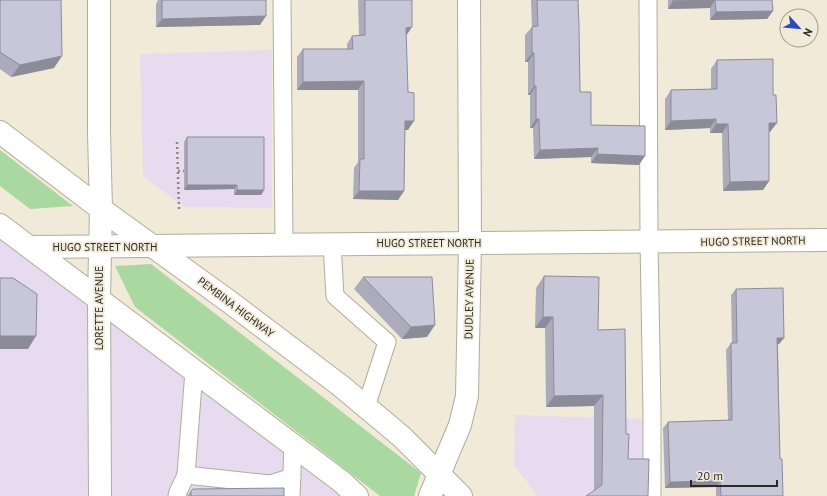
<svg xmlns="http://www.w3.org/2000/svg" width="827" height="496" viewBox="0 0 827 496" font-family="'PT Sans',sans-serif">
<rect width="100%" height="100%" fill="#f1ead8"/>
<g fill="#e8dbef">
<path d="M272,50V208L184,207L143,176L140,54Z"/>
<path d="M0,225L357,496H0Z"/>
<path d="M515,415L643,419V496H538L514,465Z"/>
</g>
<g fill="#a9d8a1">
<path d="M0,150L73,206L30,209L0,186Z"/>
<path d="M151,264L421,473L414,496H380L135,307L115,266Z"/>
</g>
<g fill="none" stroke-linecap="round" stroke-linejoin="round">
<defs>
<g id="lane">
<path d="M282,0L284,244"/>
<path d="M648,0L649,242L652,412V496"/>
<path d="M332,244L335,296L387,342L366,407"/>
<path d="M194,371L186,475L270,484L292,477"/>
<path d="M177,496L178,492L186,475"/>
<path d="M291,496L293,446"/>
</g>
<g id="street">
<path d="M99,0V133L101,209L99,298L100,496"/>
<path d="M31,247L827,240"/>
<path d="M430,496L460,425L467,396L470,243L469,0"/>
</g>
<g id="primary">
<path d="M0,132L101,209L227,300L341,386L402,437L461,496"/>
<path d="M0,225L342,482L357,496"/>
</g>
</defs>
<use href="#lane" stroke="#b2ac9b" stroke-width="19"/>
<use href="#street" stroke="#b2ac9b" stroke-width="24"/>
<use href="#primary" stroke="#b2ac9b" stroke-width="24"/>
<g stroke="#8e897d" stroke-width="2.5" stroke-dasharray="2 3" stroke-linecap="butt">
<path d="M177,142L179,209"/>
<path d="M178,171H184"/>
</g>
<use href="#lane" stroke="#fff" stroke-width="17"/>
<use href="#street" stroke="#fff" stroke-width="22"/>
<use href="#primary" stroke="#fff" stroke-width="22"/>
</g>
<g fill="#acabbb">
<path d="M0,0L54,68L11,77L0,69Z"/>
<path d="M158,0H266L260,25L156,27V4Z"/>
<path d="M358,0H412L406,36L408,130H404V191L398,200L353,199L354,168L358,162V90H297V57L303,49H347V44L352,36H359Z"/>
<path d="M531,0H578L580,92L591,125L639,165L591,163V157L534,159L533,128H530V95H528V62H525V35L532,27Z"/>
<path d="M668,0H772L773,11L767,19L710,20V8L668,9Z"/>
<path d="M717,60L770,132H769V181L763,190L723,191L722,133H710V128L665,130V99L671,90L711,89V69Z"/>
<path d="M187,137L264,190L261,195H234V189L184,190V142Z"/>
<path d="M544,276L598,330L626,434L628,459H649L594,490V406L546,407L545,328H535L536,288Z"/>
<path d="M363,277L427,337L402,339L354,289Z"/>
<path d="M736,289L784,338L779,344H778L780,459L783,496H716V487L665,488L663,428L668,422L728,420L726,350L731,343H732L731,295Z"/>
<path d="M191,491L284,496H187Z"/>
</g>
<g fill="#8c8b98">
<path d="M715,0L710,8L668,9L673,1Z"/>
<path d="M773,11L767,19L710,20L716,12Z"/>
<path d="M266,16L260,25L156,27L162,19Z"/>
<path d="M412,27L406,36V28Z"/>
<path d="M532,53H534L528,62H525Z"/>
<path d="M62,56L54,68L11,77L20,65Z"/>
<path d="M364,81L358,90H297L303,82Z"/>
<path d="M534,86H536L530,95H528Z"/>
<path d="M536,119H539L533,128H530Z"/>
<path d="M716,119L710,128L665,130L671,121Z"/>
<path d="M405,121H414L408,130H399Z"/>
<path d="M769,123H777L770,132H762Z"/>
<path d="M716,124H728L722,133H710Z"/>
<path d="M598,148L591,157L534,159L540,150Z"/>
<path d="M597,154L645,156L639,165L591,163Z"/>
<path d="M769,181L763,190L723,191L730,182Z"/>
<path d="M187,185H237L234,189L184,190Z"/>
<path d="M237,190H264L261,195H234Z"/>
<path d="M359,191H404L398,200L353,199Z"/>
<path d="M543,317H553L545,328H535Z"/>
<path d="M435,325L427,337L402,339L411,327Z"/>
<path d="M0,336H36L28,349H0Z"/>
<path d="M777,338H784L779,344H773Z"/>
<path d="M603,395L594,406L546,407L554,396Z"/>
<path d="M720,481L716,487L665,488L670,482Z"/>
</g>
<g fill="#c8c7d9" stroke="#8c8b98">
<path d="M0,0H61L62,56L20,65L0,52Z"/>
<path d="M162,0H266V16L162,19Z"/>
<path d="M365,0H412V27L406,28L408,92L414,93V121H405L404,191H359L360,159H364V81L303,82V49H353L352,36L365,35Z"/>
<path d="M537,0H578L579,26L580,92H591V125L645,126V156L597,154L598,148L540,150L539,119H536V86H534V53H532V27L538,26Z"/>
<path d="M673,0H772L773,11L716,12L715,0L673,1Z"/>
<path d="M773,59V95H776L777,123H769V181L730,182L728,124H716V119L671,121V90L717,89V60Z"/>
<path d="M187,137H264V190H237V185H187Z"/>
<path d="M544,276L599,277L598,330L625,329L626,434H629L628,459H649L648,496H586L602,485L603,395L554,396L553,317H543Z"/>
<path d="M363,277H432L435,325L411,327Z"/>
<path d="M0,278H13L37,294L36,336H0Z"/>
<path d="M783,288L784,338H777L780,459H782L783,496H721L720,481L670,482L668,422L732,420L731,343H737L736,289Z"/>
<path d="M284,488V496H191V491L193,489Z"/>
</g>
<g text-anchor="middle" stroke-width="3.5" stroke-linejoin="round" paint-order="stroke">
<g font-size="11" fill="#2c2a23" stroke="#f1ead8">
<text transform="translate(753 241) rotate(-1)" y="4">HUGO STREET NORTH</text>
<text x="429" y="247">HUGO STREET NORTH</text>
<text x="105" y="251">HUGO STREET NORTH</text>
<text transform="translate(469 299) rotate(-89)" y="4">DUDLEY AVENUE</text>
<text transform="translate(236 307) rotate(37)" y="4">PEMBINA HIGHWAY</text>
<text transform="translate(99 308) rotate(-90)" y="4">LORETTE AVENUE</text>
</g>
</g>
<g transform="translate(799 28) rotate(117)"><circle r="19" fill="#f1ead8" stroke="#a29d90"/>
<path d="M0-3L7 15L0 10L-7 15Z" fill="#2d4aba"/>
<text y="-6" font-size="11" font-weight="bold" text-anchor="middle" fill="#2c2a23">N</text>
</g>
<path d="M691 480v6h86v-6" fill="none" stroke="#2c2a23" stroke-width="2"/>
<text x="697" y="480" font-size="12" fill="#2c2a23" stroke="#f1ead8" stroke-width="3" paint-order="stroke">20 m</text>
</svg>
